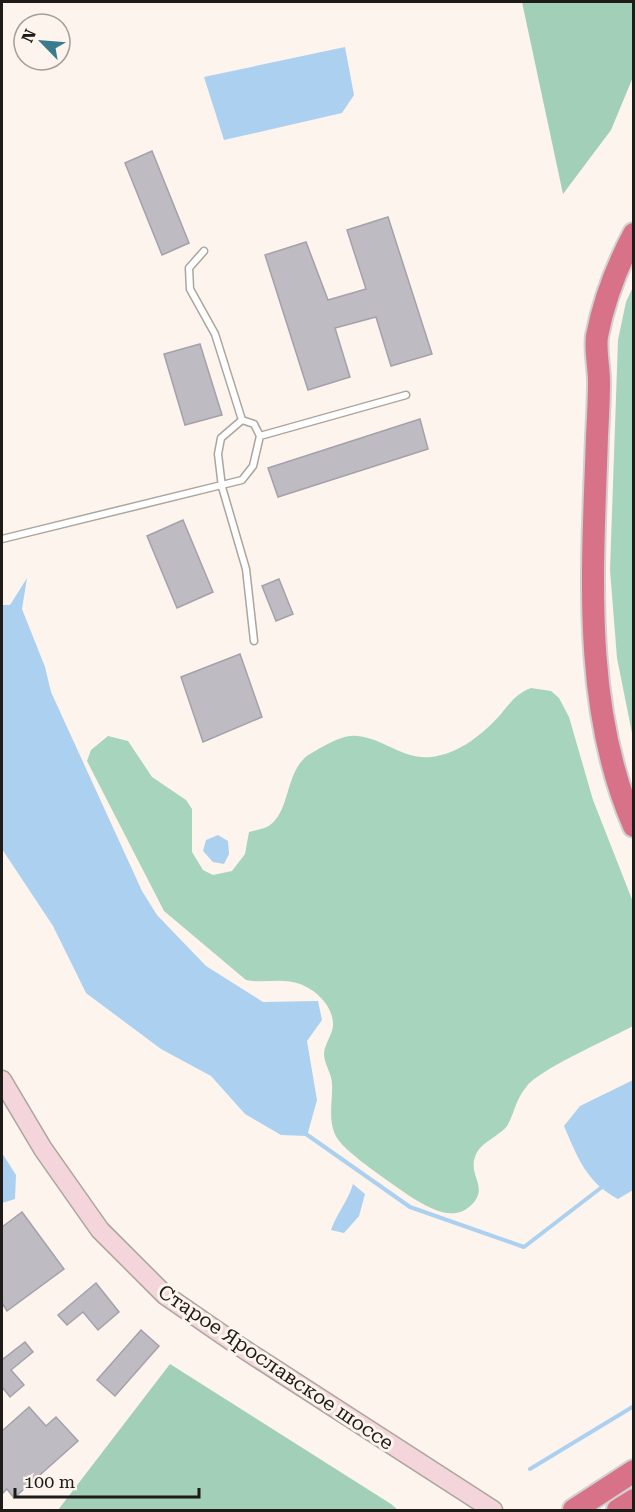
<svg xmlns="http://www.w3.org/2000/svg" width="635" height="1512" viewBox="0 0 635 1512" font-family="'Roboto Serif',serif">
<rect width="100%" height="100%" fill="#fdf4ed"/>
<g fill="#a6d4bc">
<path d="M633,287V738L617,658L610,570L618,340L626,302Z"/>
<path d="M531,688L551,691L559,698L569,717L593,800L633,902V1026C611,1038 540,1069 527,1086C515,1100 514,1115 507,1126C497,1138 480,1142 475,1157C468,1177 491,1188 469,1207C451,1222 428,1207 411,1197C393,1184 348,1155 337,1138C327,1122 333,1101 332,1084C332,1074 324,1064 324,1054C324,1044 334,1033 333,1023C332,1005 316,990 300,984C282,977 264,984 246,980L164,911L87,761L91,750L108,736L128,741L152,777L186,800L192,809V852L203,870L213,875L232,871L245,854L249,832C255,830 265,829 270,825C291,810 285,769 310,754C323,747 342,734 357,736C383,738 403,760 431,757C459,754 483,734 501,714C510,703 517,693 531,688Z"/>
</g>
<g fill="#a1cfb7">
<path d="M522,2H633V77L611,130L563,194Z"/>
<path d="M170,1364L391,1504L398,1510H58Z"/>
</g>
<g fill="#acd0f0">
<path d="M345,47L354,95L342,113L224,140L204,77Z"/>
<path d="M27,578L22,609L45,667L51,692L142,891L157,915L206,966L263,1002L318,1001L322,1020L307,1041L317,1100L307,1136L281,1135L245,1114L211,1076L161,1049L86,993L53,926L2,849V605H10Z"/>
<path d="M218,835L228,841L229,854L224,864L213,862L203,851L206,840Z"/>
<path d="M633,1080V1190L618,1199C586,1182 578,1158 564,1126L580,1106Z"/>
<path d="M2,1153L16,1175L15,1199L2,1203Z"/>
<path d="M353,1184L365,1194L359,1216L344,1233L331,1230C337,1213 348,1201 353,1184Z"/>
</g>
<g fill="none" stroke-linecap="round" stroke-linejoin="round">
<g stroke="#acd0f0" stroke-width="4">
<path d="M306,1134L410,1207L524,1247L602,1187"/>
<path d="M530,1469L634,1406"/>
</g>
</g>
<g fill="#bebbc3" stroke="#a5a1aa" stroke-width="1.5">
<path d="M152,151L189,243L162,255L125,163Z"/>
<path d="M388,217L432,354L391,366L376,317L335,328L350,377L308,390L265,255L306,242L328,300L366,289L347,230Z"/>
<path d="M200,344L222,415L185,425L164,354Z"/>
<path d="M420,419L428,449L278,497L268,468Z"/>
<path d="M183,520L213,592L177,608L147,536Z"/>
<path d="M279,579L293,614L276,621L262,586Z"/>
<path d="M240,654L262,717L203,742L181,677Z"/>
<path d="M22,1212L64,1269L7,1311L2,1303V1227Z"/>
<path d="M96,1283L119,1312L98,1330L83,1312L67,1325L58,1315Z"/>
<path d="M141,1330L159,1346L115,1396L97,1380Z"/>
<path d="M25,1342L33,1352L11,1370L24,1385L10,1397L2,1387V1357L3,1359Z"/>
<path d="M29,1407L46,1426L56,1417L78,1441L14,1498L7,1489L2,1494V1431Z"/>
</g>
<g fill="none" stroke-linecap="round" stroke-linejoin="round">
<defs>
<g id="lane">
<path d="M204,251L189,268L190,289L215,334L242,420"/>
<path d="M2,539L242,480L253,466L260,436L406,395"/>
<path d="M254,641L246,569L222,487L218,454L221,438L242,420L254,424L260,436"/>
</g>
<path id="secondary" d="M2,1080L43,1149L100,1230L165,1295L236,1344L493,1510"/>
<g id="highway">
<path d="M634,234C617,266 604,300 597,336C595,351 599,367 599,381C599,399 598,418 597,436C593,565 581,705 634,826"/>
<path d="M574,1510L634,1471"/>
<path d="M618,1510L634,1500"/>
</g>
</defs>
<use href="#lane" stroke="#aca59e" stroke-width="9"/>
<use href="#secondary" stroke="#aca59e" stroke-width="21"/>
<use href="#highway" stroke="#d2d1d1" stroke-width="26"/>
<use href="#lane" stroke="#fff" stroke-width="6"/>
<use href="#secondary" stroke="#f3d5db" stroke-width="18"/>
<use href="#highway" stroke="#d87288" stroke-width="22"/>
</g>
<g text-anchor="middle" stroke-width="6" stroke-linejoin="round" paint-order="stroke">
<g font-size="20" fill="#1e1b18" stroke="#fdf4ed">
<text transform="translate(276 1367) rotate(34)" y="7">Старое Ярославское шоссе</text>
</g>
</g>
<rect width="635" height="1512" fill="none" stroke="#1e1b18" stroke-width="6"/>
<g transform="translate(42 42) rotate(295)"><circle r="28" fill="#fdf4ed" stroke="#a49d98" stroke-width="1.5"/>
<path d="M0-4.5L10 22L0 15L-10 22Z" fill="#397c8d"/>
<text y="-9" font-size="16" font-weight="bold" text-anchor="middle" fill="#1e1b18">N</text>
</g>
<path d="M15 1488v9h184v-9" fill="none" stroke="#1e1b18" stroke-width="3"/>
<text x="24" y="1488" font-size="18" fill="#1e1b18" stroke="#fdf4ed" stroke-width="4.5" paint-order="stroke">100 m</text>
</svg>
